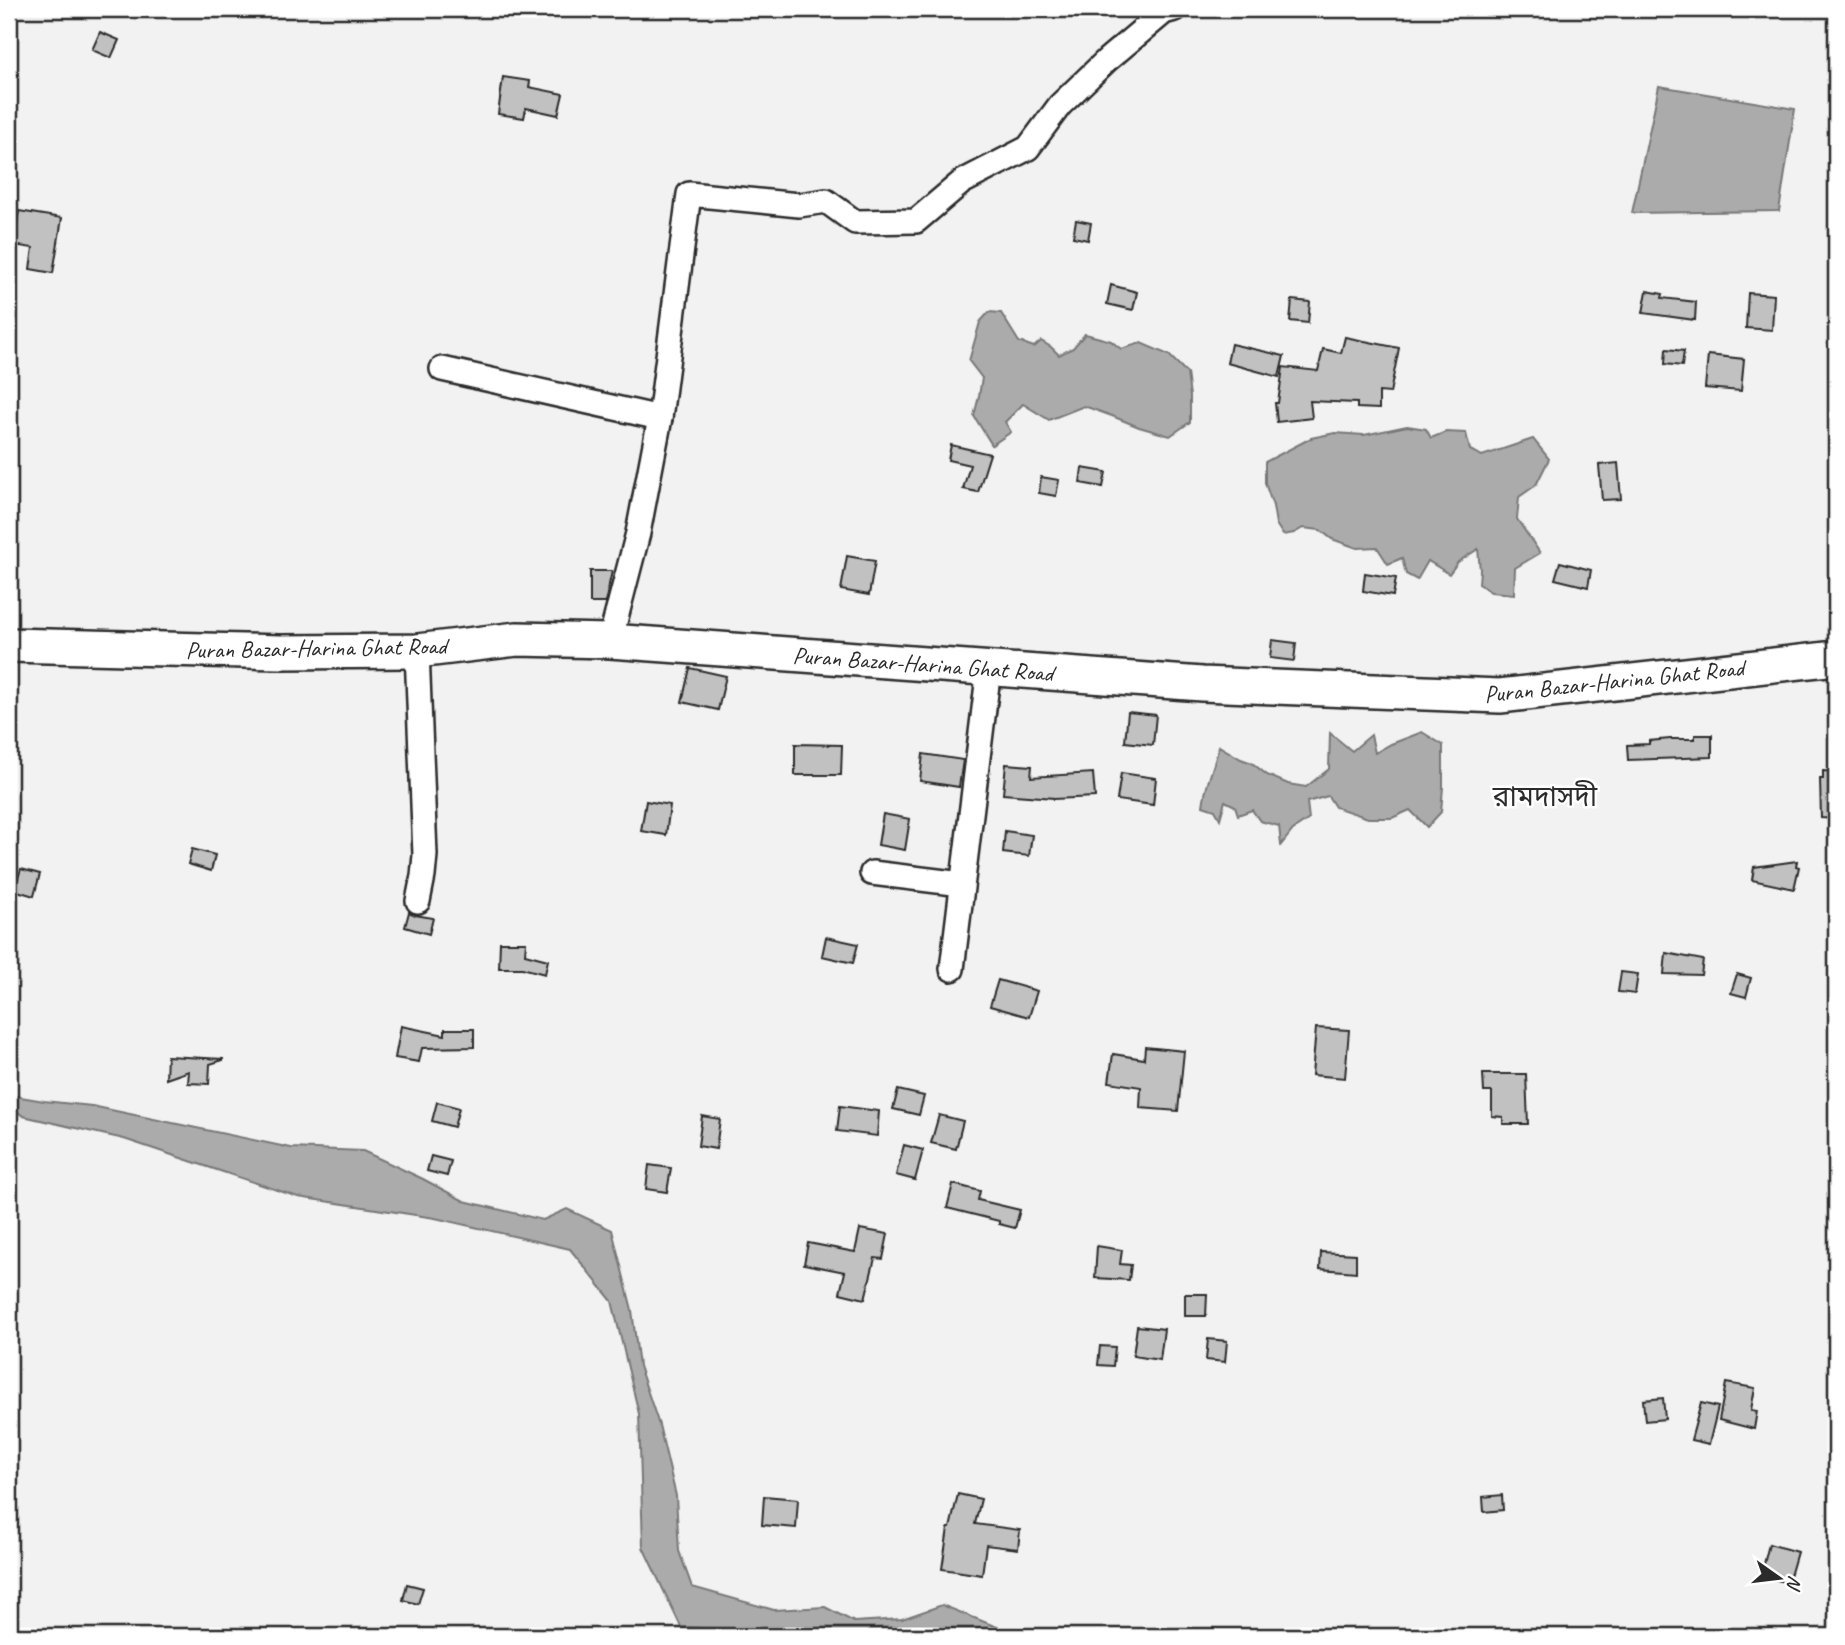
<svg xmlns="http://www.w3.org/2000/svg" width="1845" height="1645" viewBox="0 0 1845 1645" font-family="Caveat,'Noto Sans Bengali',sans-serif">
<rect width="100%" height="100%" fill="#f2f2f2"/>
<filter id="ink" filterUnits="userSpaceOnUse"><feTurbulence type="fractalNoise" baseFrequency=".0143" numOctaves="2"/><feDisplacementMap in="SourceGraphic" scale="14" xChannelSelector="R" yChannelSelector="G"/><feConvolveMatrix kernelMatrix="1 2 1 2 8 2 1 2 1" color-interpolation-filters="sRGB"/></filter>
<g filter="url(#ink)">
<g fill="#ababab" stroke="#787878" stroke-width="2">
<path d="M1659,86L1795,109L1779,211L1632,213Z"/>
<path d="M989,312L1001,313L1019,342L1034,347L1041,341L1051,347L1059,355L1073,348L1085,334L1111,341L1121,349L1141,343L1169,355L1187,373L1190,396V422L1170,436L1139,427L1112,416L1084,406L1049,420L1023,404L1005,422L1011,432L992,445L974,416L979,396L982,378L969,361L980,322Z"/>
<path d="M1407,426L1426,429L1431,438L1446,432L1466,433L1470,450L1482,456L1533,439L1549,459L1536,485L1519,497L1517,519L1540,553L1515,568L1514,594L1491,592L1479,584L1480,570L1478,549L1458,562L1449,574L1428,561L1417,580L1406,574L1402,558L1388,564L1377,547L1357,548L1332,539L1320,530L1303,528L1294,533L1283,535L1276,524L1273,506L1265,483V462L1311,438L1335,433L1364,435Z"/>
<path d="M1422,732L1443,745V787L1441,812L1427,827L1410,810L1392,818H1368L1335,807L1328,796L1307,802L1309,819L1293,830L1281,845L1279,826L1260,821L1252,810L1238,815L1235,806L1225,801L1220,819L1215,810L1203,806C1205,786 1214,767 1219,746L1241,759L1252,763L1267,775L1288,784L1306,787L1329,769L1330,733L1352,751L1371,735L1375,753L1391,744Z"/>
<path d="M9,1095L44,1101L92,1106L291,1148L363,1151L423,1179L464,1201L543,1220L567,1209L612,1230L632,1310L639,1366L659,1425L676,1496L679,1551L692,1587L774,1610L825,1607L854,1622L902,1619L942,1605L1007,1631V1636H875L681,1627L643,1547L639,1414L612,1301L570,1249L435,1218L298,1197L124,1139L23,1116L9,1105Z"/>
</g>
<g fill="#c1c1c1" stroke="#2b2b2b" stroke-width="2">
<path d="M100,32L119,40L111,58L92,50Z"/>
<path d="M503,77L530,81L529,87L563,94L558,115L526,108L524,118L498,114Z"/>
<path d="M19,211L62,218L53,273L30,269L33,248L13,245Z"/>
<path d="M1076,220L1091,223L1088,240L1073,237Z"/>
<path d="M1111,285L1137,292L1133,310L1107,304Z"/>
<path d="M1647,291L1663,294L1662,298L1696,302L1695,320L1643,313Z"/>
<path d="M1748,293L1774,295L1772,330L1746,328Z"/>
<path d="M1292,300L1310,302L1308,323L1290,321Z"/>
<path d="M1345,337L1399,348L1390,393L1379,392V409L1357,408V403L1310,401L1312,418L1277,422L1275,403H1278L1283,367L1318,371L1323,349L1341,353Z"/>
<path d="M1231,344L1284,356L1279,377L1227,363Z"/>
<path d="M1666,349L1684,351L1682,366L1665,364Z"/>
<path d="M1708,355L1744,359L1741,391L1705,388Z"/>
<path d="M951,445L990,454L978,492L963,489L970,465L948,460Z"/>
<path d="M1618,463L1621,499L1602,500L1599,465Z"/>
<path d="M1082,468L1106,472L1103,487L1080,483Z"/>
<path d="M1041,477L1059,480L1056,496L1039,493Z"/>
<path d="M847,556L875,561L869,595L841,590Z"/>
<path d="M1560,562L1591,570L1588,587L1555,579Z"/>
<path d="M590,571H612L605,603H590Z"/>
<path d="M1365,573L1396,578L1393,596L1363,591Z"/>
<path d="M1272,640L1296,643L1294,661L1270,658Z"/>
<path d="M690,668L726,676L718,710L682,702Z"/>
<path d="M1128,712L1156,715L1153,745L1125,742Z"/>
<path d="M1695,735H1712V757L1628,760L1627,745L1649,744V741L1670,739H1695Z"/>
<path d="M795,744L842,745L841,775H795Z"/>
<path d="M923,754L963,760L959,787L920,781Z"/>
<path d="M1006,764L1032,766L1031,777L1093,773L1095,797L1054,799V798L1003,794Z"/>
<path d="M1823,771L1836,772V819L1821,818L1820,779H1823Z"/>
<path d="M1121,773L1156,778L1153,805L1117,800Z"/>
<path d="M646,801L670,805L666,835L641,831Z"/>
<path d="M883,814L910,819L905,850L878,845Z"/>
<path d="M1005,831L1032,835L1029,856L1003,853Z"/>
<path d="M192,849L215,855L211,871L188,864Z"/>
<path d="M1797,861L1796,866L1799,867L1794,889L1752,880L1754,867Z"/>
<path d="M21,869L40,874L34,896L14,890Z"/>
<path d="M409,912L415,915L433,918L429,934L405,927Z"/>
<path d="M826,937L858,944L853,963L822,956Z"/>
<path d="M500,942H526L525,954L548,960L545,974L522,968H499Z"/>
<path d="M1666,953L1703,960L1701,975L1664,974Z"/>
<path d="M1621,972L1638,974L1635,994L1618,992Z"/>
<path d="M1737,974L1751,978L1746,997L1731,993Z"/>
<path d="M998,980L1037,991L1029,1017L990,1006Z"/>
<path d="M401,1026L445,1035V1029H474V1047L422,1048L419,1062L395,1058Z"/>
<path d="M1316,1028L1349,1030L1345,1078L1312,1075Z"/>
<path d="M1145,1047L1184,1051L1178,1111L1140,1108L1141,1087L1109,1082L1113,1054L1144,1059Z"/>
<path d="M167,1056L223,1059V1060L210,1064L209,1084L188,1083L189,1071L166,1079Z"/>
<path d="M1483,1074H1526L1528,1124H1503V1117L1492,1116V1092H1484Z"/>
<path d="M898,1090L924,1096L919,1115L893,1109Z"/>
<path d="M437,1102L459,1108L454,1127L432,1121Z"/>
<path d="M840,1106L879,1111L877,1136L837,1131Z"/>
<path d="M939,1115L963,1121L956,1149L931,1143Z"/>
<path d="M702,1116L720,1119L716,1149L698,1146Z"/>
<path d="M904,1145L923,1150L915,1180L896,1175Z"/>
<path d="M431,1156L451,1161L447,1176L427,1171Z"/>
<path d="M649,1165L671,1168L667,1192L646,1189Z"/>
<path d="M953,1184L980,1191L978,1200L1020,1210L1015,1228L999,1224V1221L947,1208Z"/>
<path d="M860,1229L888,1234L883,1259L875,1258L865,1299L840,1293L845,1272L804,1264L808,1243L855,1252Z"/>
<path d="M1097,1246L1122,1250L1120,1264L1131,1265L1129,1280L1095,1278Z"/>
<path d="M1321,1252L1356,1254V1272L1320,1269Z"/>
<path d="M1185,1294H1207L1206,1316H1185Z"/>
<path d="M1137,1326L1164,1329L1160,1360L1133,1356Z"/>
<path d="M1208,1339L1227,1341L1225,1362L1206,1360Z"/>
<path d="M1100,1346L1115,1347L1113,1366L1098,1365Z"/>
<path d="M1726,1383L1755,1388L1751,1410L1757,1411L1754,1429L1719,1420Z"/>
<path d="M1663,1398L1665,1419L1645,1421L1643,1400Z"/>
<path d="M1701,1403L1718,1407L1709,1444L1691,1440Z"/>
<path d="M958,1494L981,1499L975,1524L1020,1530L1018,1549L986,1545L982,1575L942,1569L948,1528H950Z"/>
<path d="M1502,1495L1503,1510L1484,1512L1483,1497Z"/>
<path d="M764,1496L798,1499L796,1528L762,1525Z"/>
<path d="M1769,1544L1797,1552L1788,1583L1761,1576Z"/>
<path d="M407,1584L423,1588L418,1604L403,1600Z"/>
</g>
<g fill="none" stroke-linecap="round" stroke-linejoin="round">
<defs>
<g id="street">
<path d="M442,369L660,418"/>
<path d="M610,641L638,533L660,418L689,194L799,205L826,201L855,222L916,221L962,182L1028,148L1060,105L1108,59L1164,12L1175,9"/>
<path d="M417,651L425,855L423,876L418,901"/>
<path d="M872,873L962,884"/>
<path d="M952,969L989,668"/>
</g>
<path id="secondary" d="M9,645L280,652L417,651L517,639L610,641L1202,684L1500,696L1836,658"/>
</defs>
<use href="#street" stroke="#2b2b2b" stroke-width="28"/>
<use href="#secondary" stroke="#2b2b2b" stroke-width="38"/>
<use href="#street" stroke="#fff" stroke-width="23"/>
<use href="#secondary" stroke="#fff" stroke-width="33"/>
</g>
</g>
<g text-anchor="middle" stroke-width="5" stroke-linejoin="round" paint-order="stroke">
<g font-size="24" fill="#2b2b2b" stroke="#fff">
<text transform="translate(316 648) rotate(-1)" y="8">Puran Bazar-Harina Ghat Road</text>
<text transform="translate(923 664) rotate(4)" y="8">Puran Bazar-Harina Ghat Road</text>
<text transform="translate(1614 681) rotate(-6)" y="8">Puran Bazar-Harina Ghat Road</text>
</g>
<g font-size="28" fill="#2b2b2b" stroke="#fff">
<text x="1545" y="806">রামদাসদী</text>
</g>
</g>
<rect width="1845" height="1645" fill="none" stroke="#fff" stroke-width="35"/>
<rect x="18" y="18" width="1810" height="1610" fill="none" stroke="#2b2b2b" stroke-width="2.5" filter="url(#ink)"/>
<g transform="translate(1779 1578) rotate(104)" stroke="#ffffff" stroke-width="5" paint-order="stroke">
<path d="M0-5L12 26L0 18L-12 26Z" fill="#2b2b2b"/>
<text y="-10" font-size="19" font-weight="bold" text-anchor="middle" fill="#2b2b2b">N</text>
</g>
</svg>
